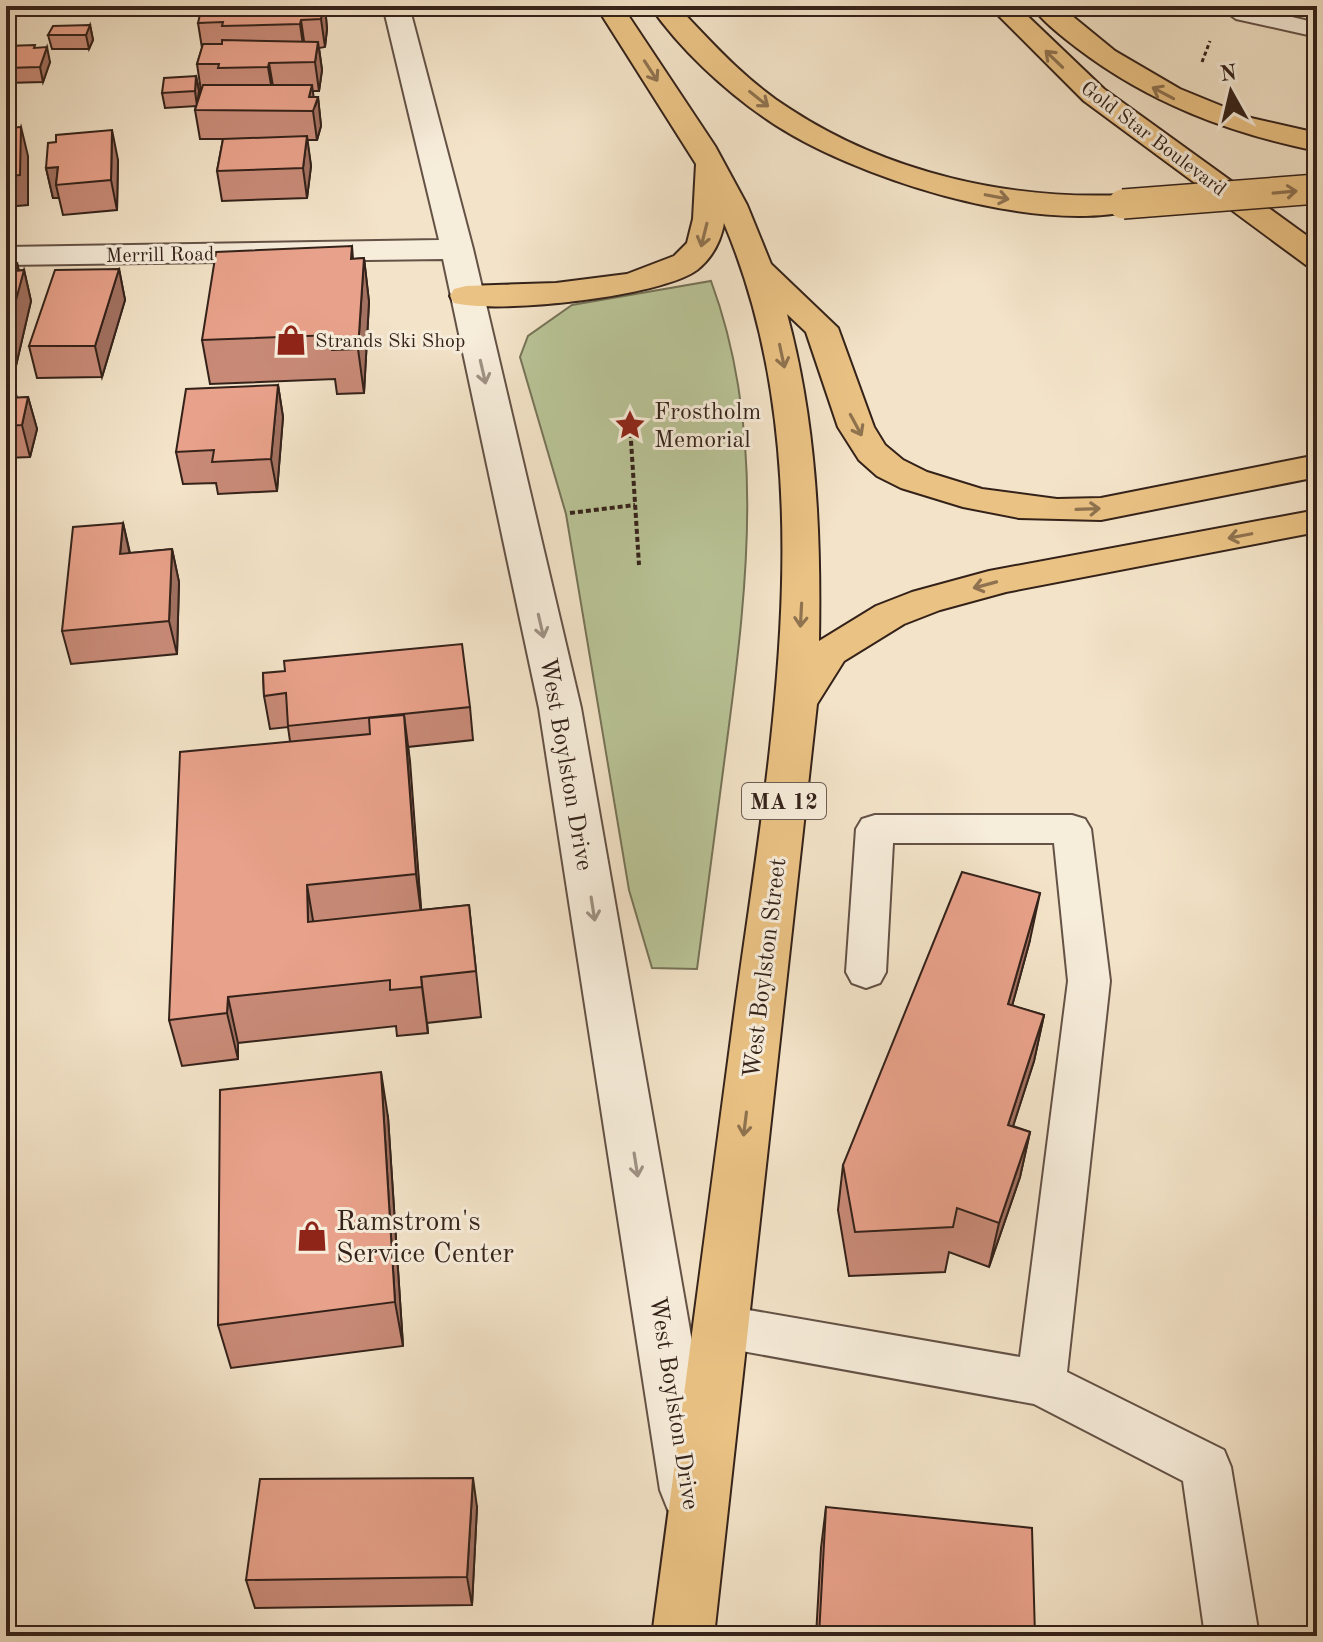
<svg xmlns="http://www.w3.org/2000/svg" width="1323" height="1642" viewBox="0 0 1323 1642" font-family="'Old Standard TT',serif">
<rect width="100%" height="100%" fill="#f3e3c8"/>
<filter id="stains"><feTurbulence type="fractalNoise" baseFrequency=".0025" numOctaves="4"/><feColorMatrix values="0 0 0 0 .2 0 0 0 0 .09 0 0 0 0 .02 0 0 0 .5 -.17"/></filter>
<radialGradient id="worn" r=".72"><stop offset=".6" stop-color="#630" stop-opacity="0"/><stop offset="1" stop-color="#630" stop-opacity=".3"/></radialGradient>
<path fill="#b9c497" stroke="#767358" stroke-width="2" d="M711,281C765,427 748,582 728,733C717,812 707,891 697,969L652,968L629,890L566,514L520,357L528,336L572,305Z"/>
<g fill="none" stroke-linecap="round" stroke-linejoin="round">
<defs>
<g id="lane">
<path d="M1218,6H1246L1317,23V37L1236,19Z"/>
<path d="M875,815H1072L1085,819L1091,829L1110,981L1067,1372L1224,1450L1231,1467L1259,1636H1205L1183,1481L1034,1404L720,1347L703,1341L696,1326L703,1311L720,1305L1020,1357L1068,981L1054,843H893L886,972L880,983L866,988L852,983L846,972L856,829L862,819Z"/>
</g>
<path id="street" d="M383,6H409L473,249L581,708L718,1490L710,1510L689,1518L668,1510L660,1490L539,708L443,259L6,265V247L439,240Z"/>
<g id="primary">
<path d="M596,6H622L715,146L747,205L771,264L838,328L874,427L885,445L903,460L927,472L982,489L1057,499L1101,498L1317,455V477L1101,520L1019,518L963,507L901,488L877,476L859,460L838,427L806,332L787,314C816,421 821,530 819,641L876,606L912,592L989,571L1317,510V532L1006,592L940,610L904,624L844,661L817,704L714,1636H652C679,1434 705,1233 732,1031C766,770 830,474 724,223C721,241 712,258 697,270C660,297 499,314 454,303L450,296L454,289L466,286L556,283L627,274L674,256L687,243L693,219L696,164Z"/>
<path d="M989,6H1017L1104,89L1317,243V268L1306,265L1084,101Z"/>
</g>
<g id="highway">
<path d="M650,6H677C712,43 747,82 790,109C888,173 1008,200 1123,195L1134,198L1138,204L1134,210C1034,235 851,177 768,120C725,91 680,49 650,6Z"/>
<path d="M1032,6H1060L1115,51L1180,89L1251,118L1317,133V151C1229,133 1149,103 1077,48C1062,36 1043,22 1032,6Z"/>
</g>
</defs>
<use href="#lane" stroke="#645246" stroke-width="4"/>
<use href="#street" stroke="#645246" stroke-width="4"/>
<use href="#primary" stroke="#34221a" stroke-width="4"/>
<use href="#highway" stroke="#34221a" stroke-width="4"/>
<path stroke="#34221a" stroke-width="3" stroke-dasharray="4 3" stroke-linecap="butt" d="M1202,62L1210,41"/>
<g stroke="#34221a" stroke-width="4" stroke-dasharray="5 3" stroke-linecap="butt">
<path d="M630,425L639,565"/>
<path d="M570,513L635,505"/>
</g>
<use href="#lane" fill="#f7eddb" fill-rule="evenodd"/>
<use href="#street" fill="#f7eddb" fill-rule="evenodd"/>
<use href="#primary" fill="#eac284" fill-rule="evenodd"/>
<use href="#highway" fill="#eac284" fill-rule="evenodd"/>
<defs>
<path id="highway-bridge" d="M1123,204L1317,189"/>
</defs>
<use href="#highway-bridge" stroke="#34221a" stroke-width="32" stroke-linecap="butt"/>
<use href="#highway-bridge" stroke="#eac284" stroke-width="29"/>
</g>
<g fill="#c88a77" stroke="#34221a" stroke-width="2">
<path d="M325,6L327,29L325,47L319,48L322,70L319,91H313V97H318L321,126L317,140H307L311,166L307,198L222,201L217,171L223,139H200L195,110L196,106L165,108L162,93L196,76L199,91L198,100L201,91L197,64L202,48L198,23Z"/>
<path d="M90,25L93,40L89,49H52L48,35Z"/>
<path d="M6,46L36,48L50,62L43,82L6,83Z"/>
<path d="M118,160L117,210L63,215L59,198H53L46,168Z"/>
<path d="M352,246L353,259L364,258L369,302L364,393L337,394L335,379L210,384L202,340Z"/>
<path d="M6,263H17L19,271L24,270L31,301L15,370H6Z"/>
<path d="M119,269L125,300L102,377L37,378L29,346Z"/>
<path d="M6,383H13L17,398L28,397L37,429L30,457L6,458Z"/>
<path d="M278,385L283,417L277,491L218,494L216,483L183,484L176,452Z"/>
<path d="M123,523L130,553L172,549L179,582L177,654L71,664L62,631Z"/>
<path d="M263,673L470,707L473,740L408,747L421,910L469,905L481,1017L427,1023L428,1033L397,1036L396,1026L238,1043V1059L182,1066L169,1020L290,741L288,727L270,729L264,696Z"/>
<path d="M1030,940L1012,1006L1044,1015L1034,1061L1013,1126L1030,1132L1020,1177L989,1267L949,1252L945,1272L849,1276L838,1210L843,1165Z"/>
<path d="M388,1117L403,1346L231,1368L218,1325Z"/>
<path d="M477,1507L472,1605L255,1608L246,1580Z"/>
<path d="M826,1507L1035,1636H816L821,1548Z"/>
</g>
<g fill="#a27161" stroke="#34221a" stroke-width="2">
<path d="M323,6H325L327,29L325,47L321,19Z"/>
<path d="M301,20L305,48L304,52L300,24Z"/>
<path d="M90,25L93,40L89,49L86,35Z"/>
<path d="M318,42L322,70L319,91L315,62Z"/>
<path d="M47,47L50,62L43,82L40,67Z"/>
<path d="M269,63L274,92L273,96L268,67Z"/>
<path d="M196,76L199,91L197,106L195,91Z"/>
<path d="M312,85L315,107L318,97L321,126L317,140L313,111L309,97Z"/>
<path d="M21,127L28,156V205L6,207V176Z"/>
<path d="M112,130L118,160L117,210L111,180Z"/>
<path d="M307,136L311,166L307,198L303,168Z"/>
<path d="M58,167L56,185L59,198H53L46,168Z"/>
<path d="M364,258L369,302L364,393L358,349Z"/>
<path d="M17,263L21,280L24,270L31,301L15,370L7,338Z"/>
<path d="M119,269L125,300L102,377L95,346Z"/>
<path d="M13,383L21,415L9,398Z"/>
<path d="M278,385L283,417L277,491L271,459Z"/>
<path d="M28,397L37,429L30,457L22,425Z"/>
<path d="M123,523L130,555L120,554Z"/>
<path d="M172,549L179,582L177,654L169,621Z"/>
<path d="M404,715L410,761L422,921L416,874Z"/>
<path d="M307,885L315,932L308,922Z"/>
<path d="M1040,893L1030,940L1000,1050L1008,1004Z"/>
<path d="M421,977L427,1023L428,1033L422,987Z"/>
<path d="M228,997L238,1043V1059L227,1013Z"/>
<path d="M1044,1015L1034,1061L999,1170L1008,1125Z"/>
<path d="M381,1072L388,1117L403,1346L395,1302Z"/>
<path d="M1030,1132L1020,1177L989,1267L999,1223Z"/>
<path d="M473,1478L477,1507L472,1605L467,1577Z"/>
</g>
<g fill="#e8a18a" stroke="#34221a" stroke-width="2">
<path d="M202,6H323L321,19L301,20L300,24L222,26L223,22L198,23Z"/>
<path d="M90,25L86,35H48L53,26Z"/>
<path d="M222,40L318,42L315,62L269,63L268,67L218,68L219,64H197L203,44H222Z"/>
<path d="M35,45L34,48L47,47L40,67L6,68V46Z"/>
<path d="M196,76L195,91L162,93L164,78Z"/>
<path d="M203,85H312L309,97H318L313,111L195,110Z"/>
<path d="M21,127L20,175L6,176V128Z"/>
<path d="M112,130L111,180L56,185L58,167L46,168L48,143L56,142V135Z"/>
<path d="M307,136L303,168L217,171L223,139Z"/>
<path d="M352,246L351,259L364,258L358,349L332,350L333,335L202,340L216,252Z"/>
<path d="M6,263H17L15,271L24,270L6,338Z"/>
<path d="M119,269L95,346H29L55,270Z"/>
<path d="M6,383H13L9,398L28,397L22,425L6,426Z"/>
<path d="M278,385L271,459L212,462L214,450L176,452L186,389Z"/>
<path d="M123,523L120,554L172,549L169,621L62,631L73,527Z"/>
<path d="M462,644L470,707L288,726L286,693L264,696L263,673L285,671L284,661Z"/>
<path d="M404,715L416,874L307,885L308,922L469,905L476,971L421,977L422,987L390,990V980L228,997L227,1013L169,1020L180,752L370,734L369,718Z"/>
<path d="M962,872L1040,893L1008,1004L1044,1015L1008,1125L1030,1132L999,1223L957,1208L953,1227L855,1232L843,1165Z"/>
<path d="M381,1072L395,1302L218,1325L220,1090Z"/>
<path d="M473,1478L467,1577L246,1580L260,1479Z"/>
<path d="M826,1507L1032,1528L1035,1636H819Z"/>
</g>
<defs><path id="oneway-shaft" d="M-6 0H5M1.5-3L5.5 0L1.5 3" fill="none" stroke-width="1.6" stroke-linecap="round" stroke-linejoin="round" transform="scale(2)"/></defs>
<g stroke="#8f724f">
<use href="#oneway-shaft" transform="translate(1054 59) rotate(-136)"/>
<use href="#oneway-shaft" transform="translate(651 71) rotate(57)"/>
<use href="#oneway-shaft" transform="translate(1163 93) rotate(-152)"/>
<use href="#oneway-shaft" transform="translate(759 99) rotate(39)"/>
<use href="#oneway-shaft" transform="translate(1285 192) rotate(-5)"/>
<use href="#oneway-shaft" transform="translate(997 197) rotate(11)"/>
<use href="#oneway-shaft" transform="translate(704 235) rotate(104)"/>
<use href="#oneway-shaft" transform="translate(782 356) rotate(78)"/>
<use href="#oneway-shaft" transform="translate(856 425) rotate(62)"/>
<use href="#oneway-shaft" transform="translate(1088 509) rotate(-2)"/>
<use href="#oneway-shaft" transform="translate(1240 536) rotate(169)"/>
<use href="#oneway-shaft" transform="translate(985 585) rotate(165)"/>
<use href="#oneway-shaft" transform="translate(801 615) rotate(93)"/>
<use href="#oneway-shaft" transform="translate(745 1124) rotate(97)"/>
</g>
<g stroke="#9f9284">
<use href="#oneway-shaft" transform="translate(483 372) rotate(77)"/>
<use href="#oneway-shaft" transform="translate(541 626) rotate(77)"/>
<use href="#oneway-shaft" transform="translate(593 909) rotate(81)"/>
<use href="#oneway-shaft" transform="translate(636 1165) rotate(81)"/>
</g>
<defs>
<symbol id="shop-bare" viewBox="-9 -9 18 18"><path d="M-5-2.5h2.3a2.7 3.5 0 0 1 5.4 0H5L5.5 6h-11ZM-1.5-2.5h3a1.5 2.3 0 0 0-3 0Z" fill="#8f2418" stroke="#f7eddb" stroke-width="2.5" paint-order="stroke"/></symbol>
<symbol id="sight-bare" viewBox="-9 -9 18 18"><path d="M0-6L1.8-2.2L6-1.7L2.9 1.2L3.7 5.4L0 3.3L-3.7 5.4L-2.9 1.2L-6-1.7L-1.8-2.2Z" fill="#8f2418" stroke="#f7eddb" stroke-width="2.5" paint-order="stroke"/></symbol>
</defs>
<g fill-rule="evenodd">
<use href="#shop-bare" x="269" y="318" width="44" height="44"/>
<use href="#sight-bare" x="608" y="403" width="44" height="44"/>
<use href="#shop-bare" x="290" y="1214" width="44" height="44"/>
</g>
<g text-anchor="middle" stroke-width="6" stroke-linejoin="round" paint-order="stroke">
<g font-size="20" fill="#34221a" stroke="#f7eddb">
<text transform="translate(1154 138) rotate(37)" y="7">Gold Star Boulevard</text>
<text transform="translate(160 254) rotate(-1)" y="7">Merrill Road</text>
</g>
<g font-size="20" fill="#34221a" stroke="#f7eddb" text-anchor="start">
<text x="315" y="347">Strands Ski Shop</text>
</g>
<rect fill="#f7eddb" stroke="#6e5f54" stroke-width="2" x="742" y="783" width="84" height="36" rx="6"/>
<g font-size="22" font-weight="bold" fill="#34221a">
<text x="784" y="809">MA 12</text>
</g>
<g font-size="24" fill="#34221a" stroke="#f7eddb" text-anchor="start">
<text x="654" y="419">Frostholm<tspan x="654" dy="28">Memorial</tspan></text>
</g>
<g font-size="24" fill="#34221a" stroke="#f7eddb">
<text transform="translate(567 764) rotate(80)" y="8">West Boylston Drive</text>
<text transform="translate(764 968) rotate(-83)" y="8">West Boylston Street</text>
<text transform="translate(675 1403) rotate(81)" y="8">West Boylston Drive</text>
</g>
<g font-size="28" fill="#34221a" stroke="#f7eddb" text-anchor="start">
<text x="336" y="1230">Ramstrom's<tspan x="336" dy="32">Service Center</tspan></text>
</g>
</g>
<rect width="1323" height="1642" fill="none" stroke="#f3e3c8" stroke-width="32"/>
<rect x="8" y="8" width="1307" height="1626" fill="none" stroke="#34221a" stroke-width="4"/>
<rect x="16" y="16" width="1291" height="1610" fill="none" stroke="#34221a" stroke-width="2"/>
<g transform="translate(1231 92) rotate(352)" stroke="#f7eddb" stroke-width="6" paint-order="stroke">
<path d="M0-6L14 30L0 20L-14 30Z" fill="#34221a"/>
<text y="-12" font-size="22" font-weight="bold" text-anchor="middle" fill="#34221a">N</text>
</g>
<rect width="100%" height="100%" filter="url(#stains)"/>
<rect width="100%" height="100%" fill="url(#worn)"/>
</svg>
